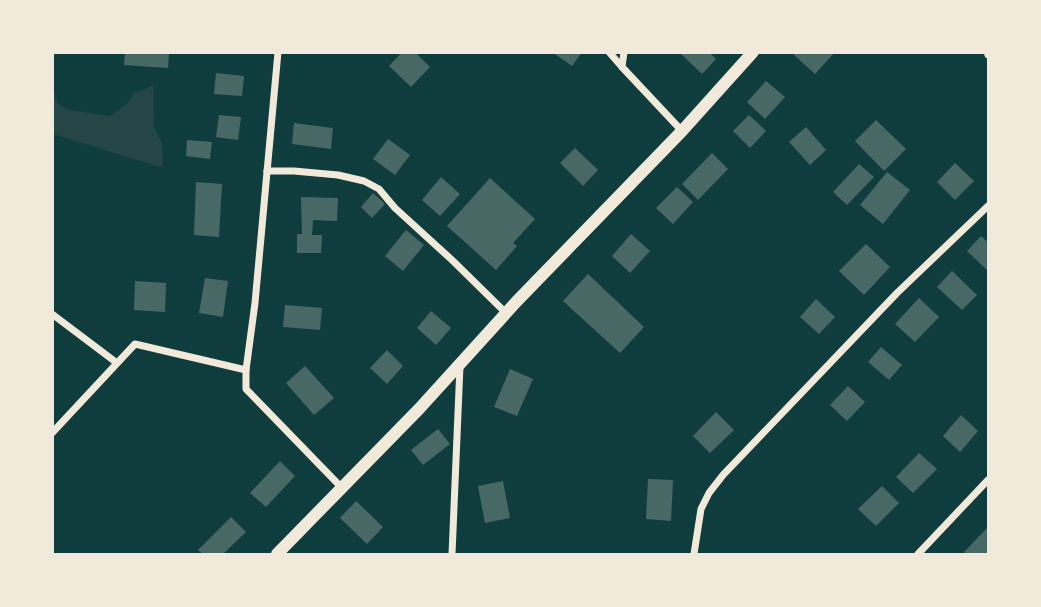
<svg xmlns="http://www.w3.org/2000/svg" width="1041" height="607" viewBox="0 0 1041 607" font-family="'PT Sans Narrow',sans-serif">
<rect width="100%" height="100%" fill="#0f3d3e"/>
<path fill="#244646" d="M153,85L154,127L162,143L163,164L160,167L53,134V90L58,104L69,110L110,116L128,103L134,93L141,91Z"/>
<g fill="#486865">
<path d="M125,52H169L168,68L124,65Z"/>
<path d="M402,52H415L430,67L411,87L389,66Z"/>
<path d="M552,52H582L572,66Z"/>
<path d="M679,52H709L716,59L702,74Z"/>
<path d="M796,52H835L815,74L794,55Z"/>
<path d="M216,73L244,76L242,96L214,94Z"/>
<path d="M766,81L785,97L765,119L747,102Z"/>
<path d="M219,115L241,117L238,140L216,137Z"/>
<path d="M749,115L766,131L750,148L733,131Z"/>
<path d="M876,120L906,149L884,171L855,141Z"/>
<path d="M294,123L333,128L331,149L292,144Z"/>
<path d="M806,127L826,150L810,165L789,142Z"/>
<path d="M388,139L410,155L395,175L373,159Z"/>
<path d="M187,140L212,142L210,159L186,156Z"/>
<path d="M575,148L598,170L583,186L560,163Z"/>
<path d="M712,153L728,169L698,200L682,184Z"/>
<path d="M955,163L974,181L955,200L937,182Z"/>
<path d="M859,164L874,177L847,205L833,192Z"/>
<path d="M887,172L910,190L883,224L860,205Z"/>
<path d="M441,177L460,194L440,216L422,200Z"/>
<path d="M490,178L535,219L513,243L517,246L496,270L447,226Z"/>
<path d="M196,182L222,184L219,237L194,235Z"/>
<path d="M677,187L693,202L673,224L656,208Z"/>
<path d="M373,193L385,204L372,218L361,207Z"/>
<path d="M301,197L338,198L337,221L313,220L312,235H322L321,253H297V234H302Z"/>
<path d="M406,230L424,245L403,271L385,256Z"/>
<path d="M631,234L650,251L630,273L612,256Z"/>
<path d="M981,236L988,242V271L967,251Z"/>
<path d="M866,244L890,267L864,295L839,271Z"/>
<path d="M952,271L977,295L962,310L937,287Z"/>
<path d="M588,274L644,327L620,353L563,301Z"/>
<path d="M205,278L228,281L223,317L199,313Z"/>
<path d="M135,281L166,283L165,312L134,310Z"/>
<path d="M919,298L939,317L915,342L895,324Z"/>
<path d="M816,299L835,317L819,334L800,317Z"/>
<path d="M285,305L322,308L320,330L283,327Z"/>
<path d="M431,311L451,328L436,345L417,328Z"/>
<path d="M881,347L902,365L889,380L868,362Z"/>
<path d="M387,350L403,366L387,384L370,368Z"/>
<path d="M305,366L334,398L314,415L286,383Z"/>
<path d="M510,369L533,379L517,416L494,407Z"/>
<path d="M848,386L865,402L847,421L830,405Z"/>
<path d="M716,412L734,430L710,453L693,436Z"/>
<path d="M961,415L978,431L960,452L943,436Z"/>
<path d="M438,429L450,444L423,465L411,450Z"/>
<path d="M919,453L937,469L913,493L896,477Z"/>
<path d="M280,461L295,476L266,507L250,493Z"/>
<path d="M648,479L673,480L671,521L646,519Z"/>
<path d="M503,481L510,518L485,523L478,486Z"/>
<path d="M882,486L899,503L876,526L858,509Z"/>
<path d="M356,501L383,527L367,544L340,518Z"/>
<path d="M231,517L246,532L223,554H203L198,550Z"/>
<path d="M988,527V554H966L964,552Z"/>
</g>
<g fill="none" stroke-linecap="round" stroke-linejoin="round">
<g stroke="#f1e9da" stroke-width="7">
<path d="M278,52L255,303L246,370V389L342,488"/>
<path d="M609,52L622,67"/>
<path d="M624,52L622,67L682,131"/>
<path d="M987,52L988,55"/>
<path d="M267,171H294L338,175L364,181L379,189L395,208L452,260L506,313"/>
<path d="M52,314L117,363"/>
<path d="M52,433L135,344L246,370"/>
<path d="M452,554L460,366"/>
<path d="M694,554L701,509L709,493L723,475L897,293L988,206"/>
<path d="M918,554L988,480"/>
</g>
<path stroke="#f1e9da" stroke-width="12" d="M277,554L419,409L517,301L682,131L753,52"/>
</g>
<rect width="1041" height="607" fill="none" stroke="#f1e9da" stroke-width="108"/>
</svg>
